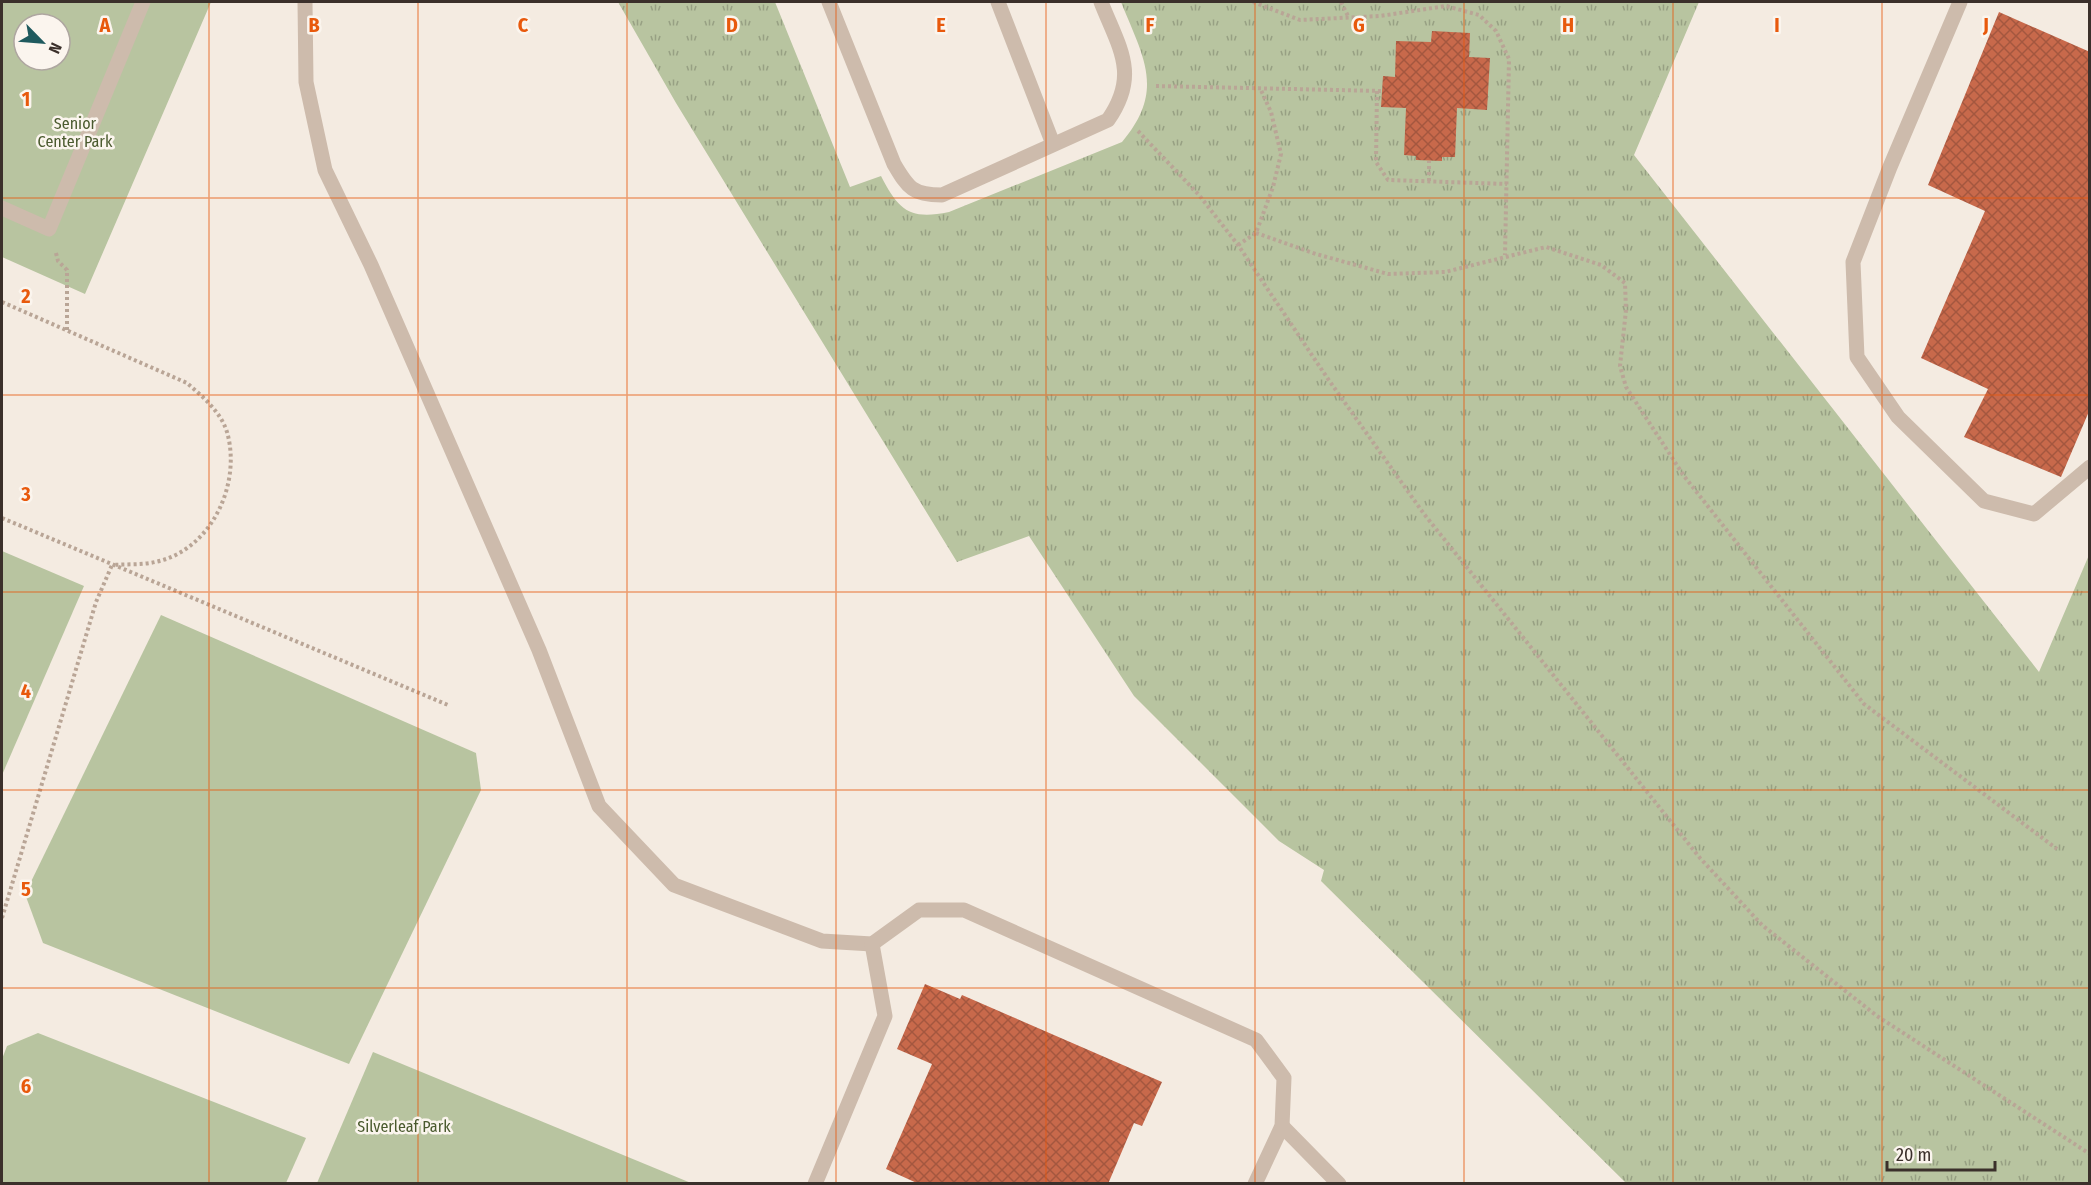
<svg xmlns="http://www.w3.org/2000/svg" width="2091" height="1185" viewBox="0 0 2091 1185" font-family="'Fira Sans Condensed',sans-serif">
<defs>
<pattern id="grass-tufts" width="24" height="20" patternUnits="userSpaceOnUse" patternTransform="scale(1.5)"><rect width="24" height="20" fill="#b8c4a0"/><path d="M3 7l-1-3M5 7V3M7 7l1-3M15 17l-1-3M17 17v-4M19 17l1-3" fill="none" stroke="#97a083"/></pattern>
<pattern id="building-cross-hatch" width="8" height="8" patternUnits="userSpaceOnUse" patternTransform="scale(1.5)"><rect width="8" height="8" fill="#c8694b"/><path d="M0 0l8 8M0 8l8-8" fill="none" stroke="#a4573f"/></pattern>
</defs>
<rect width="100%" height="100%" fill="#f4ebe1"/>
<path fill="url(#grass-tufts)" d="M618,2H775L850,187L881,176C899,211 910,220 949,212L1122,142C1166,90 1143,57 1121,2H1699L1634,155L2039,672L2089,555V1183H1626L1321,881L1324,870L1279,841L1134,696L1029,536L957,562L676,103Z"/>
<g fill="#b8c4a0" fill-rule="evenodd">
<path d="M2,2H211L85,294L2,257ZM24,24H60V60H24Z"/>
<path d="M2,551L84,586L2,775Z"/>
<path d="M161,615L476,753L481,790L349,1064L43,943L25,894Z"/>
<path d="M38,1033L306,1138L286,1183H2V1059L7,1046Z"/>
<path d="M373,1052L691,1183H317Z"/>
</g>
<g fill="url(#building-cross-hatch)">
<path d="M1999,12L2090,52V409L2061,477L1964,437L1988,389L1921,358L1985,211L1928,185Z"/>
<path d="M1432,31L1470,33L1469,57L1490,58L1487,110L1457,108L1455,157H1442V161L1416,160V156L1404,155L1406,108L1381,107L1383,76L1395,77L1396,41L1431,42Z"/>
<path d="M925,984L960,999L962,995L1162,1082L1142,1126L1134,1123L1108,1184H919L886,1169L932,1064L897,1049Z"/>
</g>
<g fill="none" stroke-linecap="round" stroke-linejoin="round">
<g stroke="#b9a596" stroke-width="4" stroke-dasharray="3 3" stroke-linecap="butt">
<path d="M1253,2L1300,20L1380,16L1446,6L1479,15L1496,31L1509,59L1505,255"/>
<path d="M1341,2L1348,16"/>
<path d="M1156,86L1382,91"/>
<path d="M1377,91L1376,162L1388,180L1507,184"/>
<path d="M1138,131L1199,195L1238,245L1328,379L1424,514L1700,858L1762,925L1877,1016L2090,1154"/>
<path d="M1429,181V161"/>
<path d="M1256,233L1316,254L1388,274L1445,272L1546,247L1601,265L1625,283L1626,310L1620,366L1626,387L1684,476L1864,704L2057,849"/>
<path d="M1238,245L1256,233L1273,187L1281,154L1271,112L1260,88"/>
<path d="M56,253L58,261L67,270V330"/>
<path d="M2,302L187,383C202,396 221,412 227,432C242,484 211,551 155,562C142,565 126,564 113,565"/>
<path d="M2,518L448,705"/>
<path d="M2,918L96,602L112,565"/>
</g>
<g stroke="#cdbbac" stroke-width="15">
<path d="M305,2L306,82L325,170L371,265L539,650L599,806L674,885L822,941L872,944L919,910H964L1256,1040L1284,1078L1282,1126L1255,1184"/>
<path d="M829,2L894,164C908,188 913,195 942,195L1108,120C1140,74 1119,48 1101,2"/>
<path d="M998,2L1053,144"/>
<path d="M1960,2L1890,167L1853,262L1857,357L1898,417L1984,501L2034,514L2090,467"/>
<path d="M2,208L49,229L143,2"/>
<path d="M1282,1126L1339,1184"/>
<path d="M815,1184L885,1016L872,944"/>
</g>
</g>
<path fill="none" stroke="#e8590c" stroke-width="1.5" stroke-opacity="0.55" d="M209,2V1184M418,2V1184M627,2V1184M836,2V1184M1046,2V1184M1255,2V1184M1464,2V1184M1673,2V1184M1882,2V1184M2,198H2090M2,395H2090M2,592H2090M2,790H2090M2,988H2090"/>
<g text-anchor="middle" stroke-width="5" stroke-linejoin="round" paint-order="stroke">
<g font-size="16" fill="#4a5a2e" stroke="#fbf5ee">
<text x="75" y="129">Senior<tspan x="75" dy="18">Center Park</tspan></text>
<text x="404" y="1132">Silverleaf Park</text>
</g>
</g>
<g font-size="20" text-anchor="middle" font-weight="bold" fill="#e8590c" stroke="#fbf5ee" stroke-width="5" stroke-linejoin="round" paint-order="stroke">
<text x="105" y="32">A</text>
<text x="314" y="32">B</text>
<text x="523" y="32">C</text>
<text x="732" y="32">D</text>
<text x="941" y="32">E</text>
<text x="1150" y="32">F</text>
<text x="1359" y="32">G</text>
<text x="1568" y="32">H</text>
<text x="1777" y="32">I</text>
<text x="1986" y="32">J</text>
<text x="26" y="106">1</text>
<text x="26" y="303">2</text>
<text x="26" y="501">3</text>
<text x="26" y="698">4</text>
<text x="26" y="896">5</text>
<text x="26" y="1093">6</text>
</g>
<rect width="2091" height="1185" fill="none" stroke="#3b302b" stroke-width="6"/>
<g transform="translate(42 42) rotate(115)"><circle r="28" fill="#fbf5ee" stroke="#aea6a0" stroke-width="1.5"/>
<path d="M0-4.5L10 22L0 15L-10 22Z" fill="#1f5a5e"/>
<text y="-9" font-size="16" font-weight="bold" text-anchor="middle" fill="#3b302b">N</text>
</g>
<path d="M1887 1161v9h108v-9" fill="none" stroke="#3b302b" stroke-width="3"/>
<text x="1896" y="1161" font-size="18" fill="#3b302b" stroke="#fbf5ee" stroke-width="4.5" paint-order="stroke">20 m</text>
</svg>
